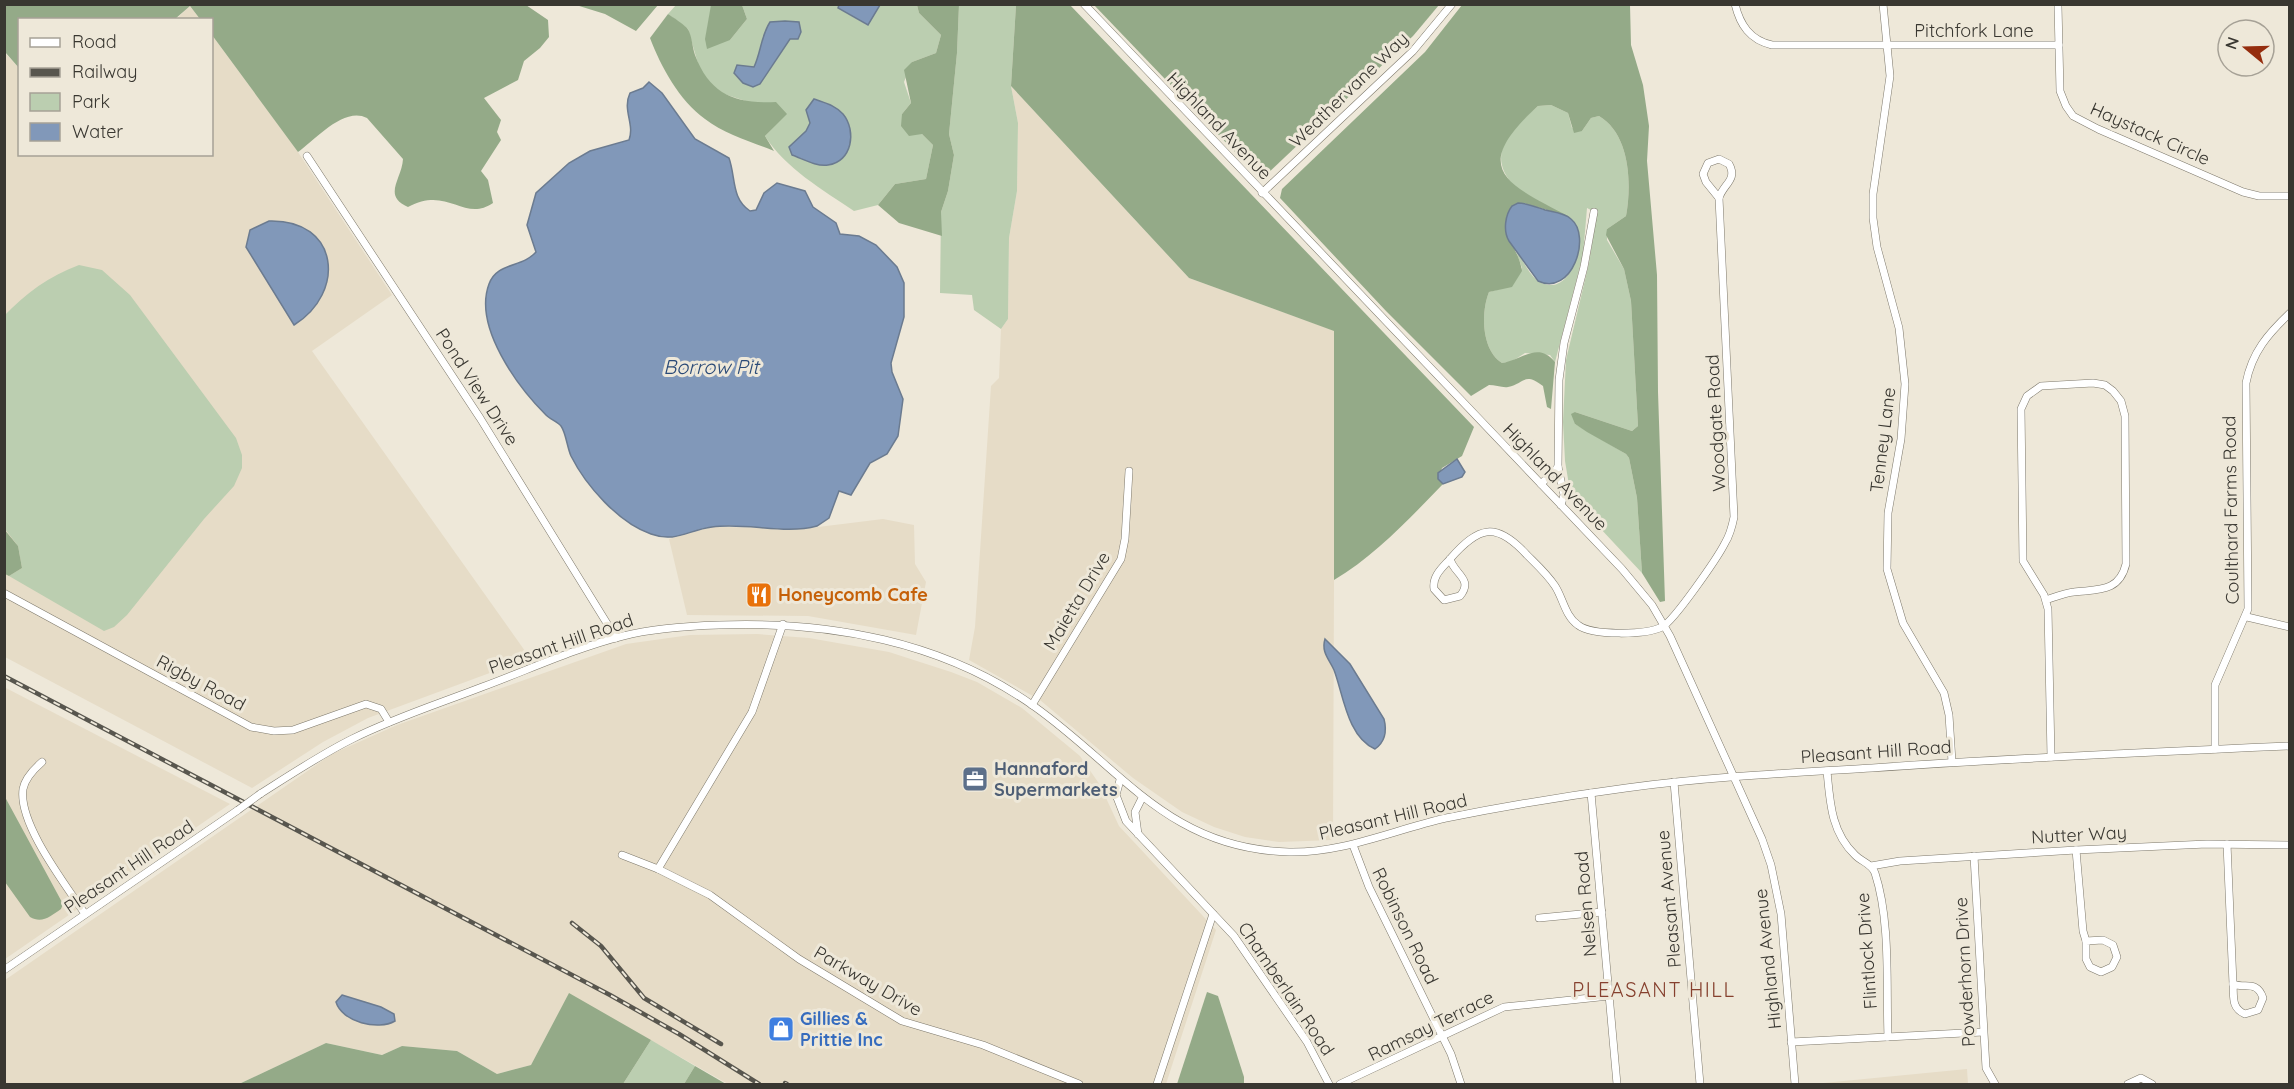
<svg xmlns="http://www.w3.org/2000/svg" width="2294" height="1089" viewBox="0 0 2294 1089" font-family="Quicksand,sans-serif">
<rect width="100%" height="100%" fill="#eee8d9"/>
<g fill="#e6dcc7">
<path d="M190,6L200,19L175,20Z"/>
<path d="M212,35L294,146L392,295L312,351L530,658L368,718L323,742L252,788L5,657L4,52L19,68L20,154H212Z"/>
<path d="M1011,86L1189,278L1335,331L1333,840L1279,842L1245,837L1214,827L1182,812L1133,778L1040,700L969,660L975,627L991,386L999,378L1001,329L1008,319L1009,238L1017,191L1018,123Z"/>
<path d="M883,519L914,525L915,564L926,582L916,635L808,616L687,615L669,539L712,527L810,528Z"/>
<path d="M757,634L809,638L889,652L951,672L977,682L1022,708L1080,756L1100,785L1119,826L1216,930L1166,1084H728L569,994L531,1065L497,1074L457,1051L402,1046L382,1055L326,1043L239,1084H5V980L332,754L397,725L626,644L690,635Z"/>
<path d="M4,687L230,804L5,959H4Z"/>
<path d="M1967,1069L1968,1084H1813Z"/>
</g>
<g fill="#bbceb0" fill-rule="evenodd">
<path d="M676,5H711L730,40L747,19L742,5H839L838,8L867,25L880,5H917L919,13L941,35L936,53L912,62L904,82L911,103L902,114L933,145L926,179L895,184L878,205L854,211C823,190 785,168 765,136L786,114L724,94L709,84L699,67L688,29L668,14ZM763,38L798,39H790L769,71L753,87L743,83L734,74L737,65L754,68L762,47ZM810,123L817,164L793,156L789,147L806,131Z"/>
<path d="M959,5H1016L1011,86L1018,123L1017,191L1009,238L1008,319L1001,329L974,310L972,295L940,293L941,212L948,191L954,155L949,134L957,53Z"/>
<path d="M1551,105L1568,113L1572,128L1582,131L1591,118L1599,116C1630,134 1632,184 1626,216L1607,229V240L1624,269L1631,301L1638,426L1632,431L1575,412V424L1626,454L1629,458L1637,498L1642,573L1571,497L1565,461L1563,422L1566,360L1589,263L1597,213L1587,208L1583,255L1555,362L1550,355L1525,353L1511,362L1502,363C1481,350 1481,312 1489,292L1500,289L1522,268L1515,248C1521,257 1530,277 1540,282C1571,299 1587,241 1573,221L1516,188C1483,154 1511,130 1538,106Z"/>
<path d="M79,265L102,270L130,295L236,438L242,455V468L234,486L204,519L127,615L114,627L104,631L9,576L22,568L18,546L5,529L4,316C26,293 49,276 79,265Z"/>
<path d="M651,1040L695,1066L684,1084H623Z"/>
</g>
<g fill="#94aa88">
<path d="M5,4L526,5L548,20L549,37L540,48L524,61L518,80L484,98L501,120L497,132L501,140L481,171L488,180L493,203C464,223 448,185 408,207C382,196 402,179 403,159L367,118C344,106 315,140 298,152L212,35V20L200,19L190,6L175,19L20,20L19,68L5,52Z"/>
<path d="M576,5H658L636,31L605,14Z"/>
<path d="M711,5H742L747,19L730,40L707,49L705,39Z"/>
<path d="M917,5H959L957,53L949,134L954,155L948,191L941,212L942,236L899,223L878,205L895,184L926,179L933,145L922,134L909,136L901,126L902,114L911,103L904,70L912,62L936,53L941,35L919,13Z"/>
<path d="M1016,5H1070L1474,427L1462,456L1442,468L1438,479L1443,484C1409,519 1376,555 1334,580V331L1189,278L1011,86Z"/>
<path d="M1094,5H1439L1413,36L1263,178L1259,177Z"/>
<path d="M1462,5H1630L1631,45L1643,85L1649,126L1647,161L1657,275L1658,392L1665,601L1660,602L1642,573L1637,498L1629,458L1626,454L1587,432L1575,424L1571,414L1575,412L1632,431L1638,426L1631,301L1624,269L1606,235L1607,229L1626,216C1632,184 1630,134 1599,116L1591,118L1582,131L1574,133L1568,113L1551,105L1538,106C1469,169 1505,183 1570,217L1523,203L1506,217C1506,244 1518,247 1522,271L1512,287L1489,292C1481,312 1481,350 1502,363C1522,360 1538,341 1555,362L1551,409L1547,407L1543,386C1524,372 1525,383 1508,387C1503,388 1495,385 1489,385L1471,396L1386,311L1280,198L1282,189L1425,52Z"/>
<path d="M668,14C674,18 682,23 687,28C692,34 692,47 695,55C710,95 736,104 776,102L787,114L765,136L774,151C752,142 724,134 705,119C679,100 661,67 650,38Z"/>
<path d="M4,529L18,546L22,568L9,576L5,574Z"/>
<path d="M5,797L63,904L61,909C51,916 42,924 30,917L5,882Z"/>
<path d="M1207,992L1218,996L1244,1077V1084H1177Z"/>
<path d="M569,993L651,1040L623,1084H239L326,1043L382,1055L402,1046L457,1051L497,1074L531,1065Z"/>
<path d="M695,1066L726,1084H684Z"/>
</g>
<g fill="#8198b9" stroke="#6b7b90" stroke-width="1.5">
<path d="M839,5V4L880,5L868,25L838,8Z"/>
<path d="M785,21L799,22L801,32L798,39H790L760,84L753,87L743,83L734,73L737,65L754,67C761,52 761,36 770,22Z"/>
<path d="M649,82L662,93L695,139L729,158C736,178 731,198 750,211L756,210L764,193L777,183L805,191L813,207L836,223L840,234L859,236L876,245L897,267L904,283V317L891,363L892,372L903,399L898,436L887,454L870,463L851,495L839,491L829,518L817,526C784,535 746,522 712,527C688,530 676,543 651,534C619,523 586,486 571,456C567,447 566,433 561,426C558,422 550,419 546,415C518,387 473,327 489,284C497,262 522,268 536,252L527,225L536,193L569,163L590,151L629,140C635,124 622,110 630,93L643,88Z"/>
<path d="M814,99C825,103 835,105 843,114C857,131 852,162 828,165C817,167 803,159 792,155L789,147L806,131L810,123L806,110Z"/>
<path d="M1518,203C1527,203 1536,207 1545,210C1553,212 1565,213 1571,219C1592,236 1572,297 1538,281L1509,241C1503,231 1505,215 1512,206Z"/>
<path d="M269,221C340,219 346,293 294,325L246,247L250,230Z"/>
<path d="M1457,459L1465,472L1462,477L1443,484L1438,479V473Z"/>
<path d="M1325,639L1350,664L1384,719C1387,731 1385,742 1375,749C1347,737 1343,693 1334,670C1329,659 1321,652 1325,639Z"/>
<path d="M342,995L381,1007L394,1014L395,1021C378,1031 342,1022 336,1002Z"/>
</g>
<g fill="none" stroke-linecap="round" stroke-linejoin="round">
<defs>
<g id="minor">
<path d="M1084,4L1622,569L1652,605L1670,636L1762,839L1771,865L1781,914L1795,1084"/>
<path d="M1735,4C1740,25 1750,40 1772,45H2059"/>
<path d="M1883,4L1890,76L1873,194V218L1877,247L1899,328L1905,384L1901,439L1888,513L1887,569L1903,623L1944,693L1949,715L1952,762"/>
<path d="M2058,6L2060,91L2066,106L2073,116L2098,129L2243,192L2259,196H2290"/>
<path d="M307,156L480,418L616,638"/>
<path d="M1719,159L1729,164C1738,180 1723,184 1719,198L1706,182L1703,174L1708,163Z"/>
<path d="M1262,193L1413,51L1452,4"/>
<path d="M1541,484L1558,467"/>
<path d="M1561,505L1564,495L1558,467L1559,380L1564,343L1584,267L1594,212"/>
<path d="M1450,559C1454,574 1474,579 1460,596L1444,600L1434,589C1432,576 1442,568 1450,559C1479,526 1496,521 1527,555C1537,565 1547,574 1555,586C1563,598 1565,616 1578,625C1592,636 1646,635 1662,627C1674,621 1718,557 1725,543C1730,535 1732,527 1734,517L1719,198"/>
<path d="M4,593L251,727L274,731L293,730L366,704L381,709L389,722"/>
<path d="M2046,600C2055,597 2064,593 2074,592C2097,589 2119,593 2126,564L2125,416L2121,401L2113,391L2105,385L2093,383L2041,386L2027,396L2021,409L2023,561L2044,595L2048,609L2051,757"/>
<path d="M2247,617L2290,627"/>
<path d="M783,624L752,712L658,869L710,895L799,959L902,1021L983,1045L1079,1084"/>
<path d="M1032,705L1121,559L1125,539L1129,471"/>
<path d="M2215,749V685L2248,609L2246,383C2252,352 2268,334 2290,313"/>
<path d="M42,762C34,769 25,778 23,789C18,824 66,885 85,914"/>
<path d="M1827,771C1830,802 1831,832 1855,855C1862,862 1872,864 1875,873C1891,922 1886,986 1888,1037"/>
<path d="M1120,780L1116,795L1126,821L1234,936L1307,1042L1329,1084"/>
<path d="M1674,782L1700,1084"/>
<path d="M1591,793L1617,1084"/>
<path d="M260,794C290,775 320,755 352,739C394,718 438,704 482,687C528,670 575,648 623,636C654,628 687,626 719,625C829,621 943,641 1035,707C1122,769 1169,849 1289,852C1344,853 1393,830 1446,818C1505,806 1566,796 1626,788C1707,777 1789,773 1872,768C2011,758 2150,752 2290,746"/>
<path d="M1138,834L1135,812L1142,798"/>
<path d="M2227,844L2233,984"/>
<path d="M1353,845L1369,887L1451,1054L1461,1084"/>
<path d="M2076,850L2083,931L2086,941"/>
<path d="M622,855L658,869"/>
<path d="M1974,856L1986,1068L1995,1084"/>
<path d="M1871,866L1900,861L2076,850L2207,844L2290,845"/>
<path d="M1539,918L1602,912"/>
<path d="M2103,940L2113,945L2117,957L2112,967L2101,972L2090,967L2086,959V941Z"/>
<path d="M4,970L238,810"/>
<path d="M2233,984C2246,989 2257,980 2263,998L2258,1010L2245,1014C2231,1008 2234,997 2233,984Z"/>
<path d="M1791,1042L1983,1032"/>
<path d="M1157,1084L1213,914"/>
<path d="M1340,1084L1504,1007L1609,996"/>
<path d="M2128,1084L2141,1078L2152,1084"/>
</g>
</defs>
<use href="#minor" stroke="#7d786b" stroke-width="8"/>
<use href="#minor" stroke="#fff" stroke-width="7"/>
<defs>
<g id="rail">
<path d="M4,676L610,995L679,1034L759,1084"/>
<path d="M572,923L601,946L644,998L721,1044"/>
<path d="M785,1083L787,1084"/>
</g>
</defs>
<use href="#rail" stroke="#58564e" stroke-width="4.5"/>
<use href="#rail" stroke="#eee8d9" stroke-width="2" stroke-dasharray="7" stroke-linecap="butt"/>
<defs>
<path id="minor-bridge" d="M238,810L260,794"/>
</defs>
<use href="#minor-bridge" stroke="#7d786b" stroke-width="8" stroke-linecap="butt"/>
<use href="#minor-bridge" stroke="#fff" stroke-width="7"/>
</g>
<defs>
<symbol id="restaurant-square" viewBox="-11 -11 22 22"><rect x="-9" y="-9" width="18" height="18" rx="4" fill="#e8710a" stroke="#eee8d9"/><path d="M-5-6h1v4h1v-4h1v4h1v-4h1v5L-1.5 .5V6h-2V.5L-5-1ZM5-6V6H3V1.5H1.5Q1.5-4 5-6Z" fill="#fff"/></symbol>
<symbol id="office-square" viewBox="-11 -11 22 22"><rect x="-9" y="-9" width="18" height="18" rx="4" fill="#5c6f8a" stroke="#eee8d9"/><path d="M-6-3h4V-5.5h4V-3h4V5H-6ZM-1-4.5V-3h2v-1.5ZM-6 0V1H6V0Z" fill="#fff"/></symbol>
<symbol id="shop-square" viewBox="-11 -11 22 22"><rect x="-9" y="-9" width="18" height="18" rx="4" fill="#3f7fe0" stroke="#eee8d9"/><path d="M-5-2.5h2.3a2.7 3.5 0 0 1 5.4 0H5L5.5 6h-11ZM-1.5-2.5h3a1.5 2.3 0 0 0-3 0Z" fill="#fff"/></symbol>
</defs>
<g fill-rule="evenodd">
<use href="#restaurant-square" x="744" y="580" width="30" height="30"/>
<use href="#office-square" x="960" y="764" width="30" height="30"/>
<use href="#shop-square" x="766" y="1014" width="30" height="30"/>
</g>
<g text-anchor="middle" stroke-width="6" stroke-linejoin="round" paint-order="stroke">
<g font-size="18" fill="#393731" stroke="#eee8d9">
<text x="1974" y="37">Pitchfork Lane</text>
<text transform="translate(1349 90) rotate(-44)" y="6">Weathervane Way</text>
<text transform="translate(1219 126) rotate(46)" y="6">Highland Avenue</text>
<text transform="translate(2150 134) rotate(24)" y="6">Haystack Circle</text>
<text transform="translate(477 387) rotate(57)" y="6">Pond View Drive</text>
<text transform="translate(1716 423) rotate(-93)" y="6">Woodgate Road</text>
<text transform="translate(1883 440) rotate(-83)" y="6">Tenney Lane</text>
<text transform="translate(1555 477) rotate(46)" y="6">Highland Avenue</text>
<text transform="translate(2231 510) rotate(-91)" y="6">Coulthard Farms Road</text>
<text transform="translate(1077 601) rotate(-59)" y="6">Maietta Drive</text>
<text transform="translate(561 644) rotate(-19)" y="6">Pleasant Hill Road</text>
<text transform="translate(201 683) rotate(28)" y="6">Rigby Road</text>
<text transform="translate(1876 752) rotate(-4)" y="6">Pleasant Hill Road</text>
<text transform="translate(1393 817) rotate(-13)" y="6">Pleasant Hill Road</text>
<text transform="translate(2079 835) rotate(-3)" y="6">Nutter Way</text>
<text transform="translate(129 867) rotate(-34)" y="6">Pleasant Hill Road</text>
<text transform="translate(1669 899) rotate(-95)" y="6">Pleasant Avenue</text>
<text transform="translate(1586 904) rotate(-95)" y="6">Nelsen Road</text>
<text transform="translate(1405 926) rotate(64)" y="6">Robinson Road</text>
<text transform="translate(1867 951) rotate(-94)" y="6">Flintlock Drive</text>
<text transform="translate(1768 959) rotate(-96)" y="6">Highland Avenue</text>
<text transform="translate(1965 972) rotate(-93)" y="6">Powderhorn Drive</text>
<text transform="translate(868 981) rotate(30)" y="6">Parkway Drive</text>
<text transform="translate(1286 989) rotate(56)" y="6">Chamberlain Road</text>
<text transform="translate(1431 1026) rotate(-26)" y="6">Ramsay Terrace</text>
</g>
<g font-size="18" font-weight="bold" fill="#c56008" stroke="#eee8d9" text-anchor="start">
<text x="778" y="601">Honeycomb Cafe</text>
</g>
<g font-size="18" font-weight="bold" fill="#4e5e75" stroke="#eee8d9" text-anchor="start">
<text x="994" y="775">Hannaford<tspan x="994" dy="21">Supermarkets</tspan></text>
</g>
<g font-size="18" font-weight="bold" fill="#366cbe" stroke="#eee8d9" text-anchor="start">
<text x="800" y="1025">Gillies &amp;<tspan x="800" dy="21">Prittie Inc</tspan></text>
</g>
<g font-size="20" font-style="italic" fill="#2a4a77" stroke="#eee8d9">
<text x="711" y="374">Borrow Pit</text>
</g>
<g font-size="20" letter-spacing="1.5" fill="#86402e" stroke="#eee8d9">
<text x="1654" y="997">PLEASANT HILL</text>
</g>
</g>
<rect width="2294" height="1089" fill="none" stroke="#393731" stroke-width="12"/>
<rect x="18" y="18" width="195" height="138" fill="#eee8d9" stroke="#a6a196" stroke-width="1.5"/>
<rect x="30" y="38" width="30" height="9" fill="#ffffff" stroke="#a6a196" stroke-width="1.5"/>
<text x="72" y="48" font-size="18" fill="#393731">Road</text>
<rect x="30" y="68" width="30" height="9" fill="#58564e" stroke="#a6a196" stroke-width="1.5"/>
<text x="72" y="78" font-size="18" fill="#393731">Railway</text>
<rect x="30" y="93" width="30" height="18" fill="#bbceb0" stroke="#a6a196" stroke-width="1.5"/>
<text x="72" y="108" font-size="18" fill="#393731">Park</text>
<rect x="30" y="123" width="30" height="18" fill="#8198b9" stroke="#a6a196" stroke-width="1.5"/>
<text x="72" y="138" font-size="18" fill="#393731">Water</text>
<g transform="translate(2246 48) rotate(289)"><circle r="28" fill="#eee8d9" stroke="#a6a196" stroke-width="1.5"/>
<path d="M0-4.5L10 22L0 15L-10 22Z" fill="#952d0e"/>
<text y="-9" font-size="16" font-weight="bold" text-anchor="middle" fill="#393731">N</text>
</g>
</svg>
